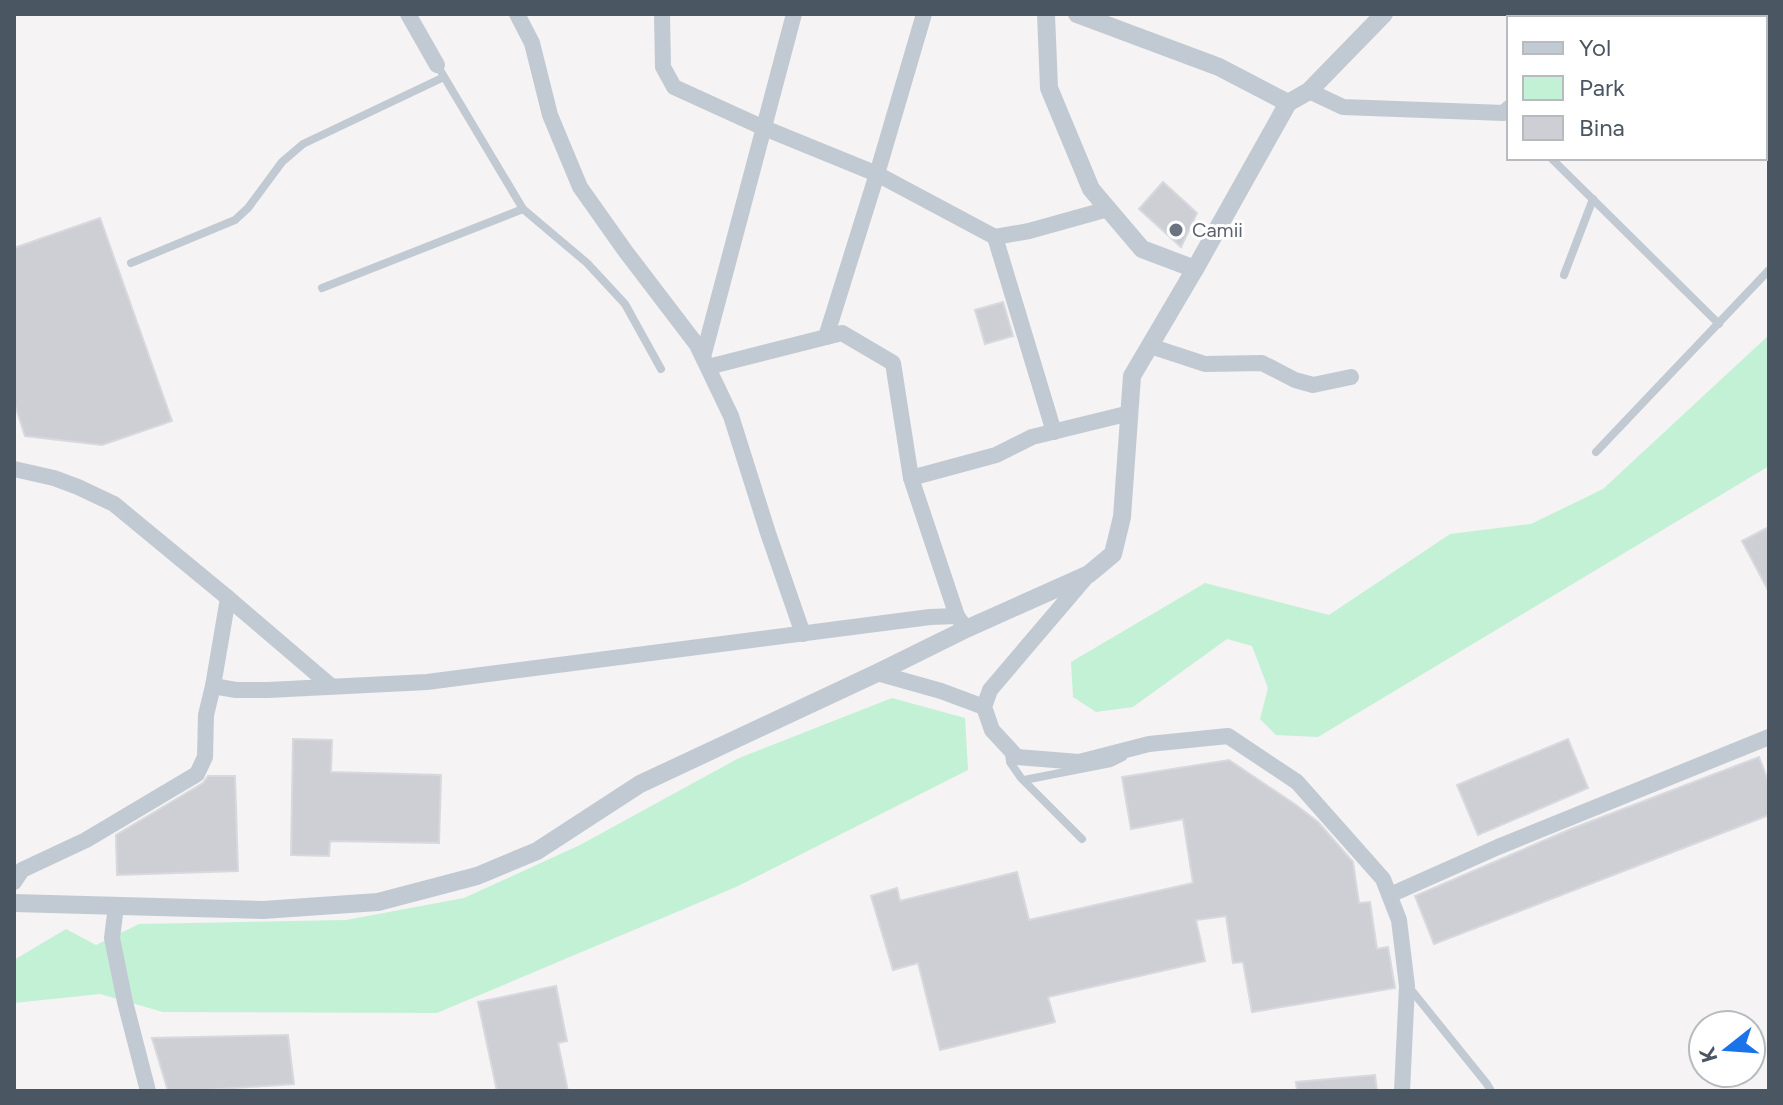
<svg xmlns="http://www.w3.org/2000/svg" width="1783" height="1105" viewBox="0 0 1783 1105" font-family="Figtree,sans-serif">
<rect width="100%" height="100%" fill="#f5f3f3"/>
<g fill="#c3f1d5">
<path d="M1769,335V466L1318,737L1276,735L1260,719L1268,688L1252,646L1227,639L1133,707L1096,712L1073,697L1071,662L1205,583L1329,615L1450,534L1531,524L1603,489Z"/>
<path d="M892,698L965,718L968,770L736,887L437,1013L163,1012L100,994L14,1003V960L66,929L96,945L139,924L346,920L464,898L580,845L739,758Z"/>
</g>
<g fill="#cdcfd5" stroke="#d7d9de" stroke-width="2">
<path d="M1163,182L1197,213L1181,247L1139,209Z"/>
<path d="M100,218L172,421L102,445L25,436L14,402V248Z"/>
<path d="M1003,302L1013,336L985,344L975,310Z"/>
<path d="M1769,527V592L1742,541Z"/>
<path d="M293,739L332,740L331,772L441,775L439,843L330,841L329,856L291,855Z"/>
<path d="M1568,739L1588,788L1478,835L1457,785Z"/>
<path d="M1759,757L1769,783V815L1434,944L1415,896L1571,829Z"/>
<path d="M1229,760L1296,805L1318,822L1353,862L1359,903L1370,902L1377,949L1388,947L1395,988L1252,1012L1243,962L1233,963L1226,916L1196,920L1205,961L1048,997L1055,1022L940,1050L918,963L893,970L871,896L897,888L900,901L1017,872L1029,920L1193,883L1183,819L1131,829L1122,777Z"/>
<path d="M208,776H235L238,871L117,875L116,835L203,783Z"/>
<path d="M556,986L567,1041L558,1043L568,1091H497L478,1002Z"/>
<path d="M288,1035L294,1084L191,1091H168L152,1038Z"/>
<path d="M1375,1075L1377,1091H1297L1296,1082Z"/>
</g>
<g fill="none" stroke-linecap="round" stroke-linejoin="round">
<g stroke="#c1cad2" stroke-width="8">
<path d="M437,65L523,209L587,263L625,304L661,369"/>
<path d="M1551,158L1719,324"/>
<path d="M131,263L235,220L248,208L282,162L303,144L444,77"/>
<path d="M1564,275L1593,199"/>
<path d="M322,288L523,209"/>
<path d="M1596,452L1769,270"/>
<path d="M1009,752L1010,762L1021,778L1082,839"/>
<path d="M1024,780L1111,763L1123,757"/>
<path d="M1408,986L1487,1084L1491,1091"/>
</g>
<g stroke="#c1cad2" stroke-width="16">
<path d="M408,14L437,65"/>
<path d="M517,14L532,43L550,115L580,187L626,252L697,345L731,416L768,533L803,634"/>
<path d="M662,14L663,67L674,87L764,128L877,174L826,337"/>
<path d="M924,14L877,174L995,237L1029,231L1108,209"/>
<path d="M1589,18L1593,14"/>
<path d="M1309,91L1343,107L1504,113L1509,108"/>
<path d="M995,237L1054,432"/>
<path d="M1150,346L1205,364L1262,363L1295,380L1313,385L1351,377"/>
<path d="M703,357L794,14"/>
<path d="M708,367L842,333L893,363L911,478L957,616"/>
<path d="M14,469L54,478L78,487L114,504L228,598L331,686"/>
<path d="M911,478L996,455L1032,437L1130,413"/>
<path d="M1087,576L990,690L984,707L992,730L1017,757L1079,762L1149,744L1228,736L1297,782L1383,879L1399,920L1407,986L1402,1091"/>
<path d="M877,673L941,691L984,707"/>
<path d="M213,686L228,598"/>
<path d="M14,882L22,870L86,840L197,774L205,757L206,715L213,686L236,690H268L427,682L930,617L957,616L966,629"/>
<path d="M1390,895L1498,847L1769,737"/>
<path d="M116,906L112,938L125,1002L148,1091"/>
</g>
<g stroke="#c1cad2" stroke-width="18">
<path d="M1077,14L1219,67L1288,103"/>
<path d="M1195,269L1288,103L1309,91L1384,14"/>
<path d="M14,903L263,910L378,902L477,876L537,851L640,784L877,673L966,629L1089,574L1113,554L1122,517L1132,376L1195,269L1142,249L1091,189L1049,88L1046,14"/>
</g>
</g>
<circle fill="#6b7280" stroke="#fff" stroke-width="3" cx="1176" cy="230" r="8"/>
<g text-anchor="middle" stroke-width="6" stroke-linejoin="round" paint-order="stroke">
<g font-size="20" fill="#5b616d" stroke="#fff" text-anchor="start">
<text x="1192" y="237">Camii</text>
</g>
</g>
<rect width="1783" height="1105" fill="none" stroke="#4a5661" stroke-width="32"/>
<rect x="1507" y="16" width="260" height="144" fill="#ffffff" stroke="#b7bbc0" stroke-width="2"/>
<rect x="1523" y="42" width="40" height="12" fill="#c1cad2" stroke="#b7bbc0" stroke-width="2"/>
<text x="1579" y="56" font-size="24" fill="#4a5661">Yol</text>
<rect x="1523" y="76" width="40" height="24" fill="#c3f1d5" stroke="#b7bbc0" stroke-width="2"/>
<text x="1579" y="96" font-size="24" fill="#4a5661">Park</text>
<rect x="1523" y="116" width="40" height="24" fill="#cdcfd5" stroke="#b7bbc0" stroke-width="2"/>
<text x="1579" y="136" font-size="24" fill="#4a5661">Bina</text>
<g transform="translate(1727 1049) rotate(253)"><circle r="38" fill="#ffffff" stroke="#b7bbc0" stroke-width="2"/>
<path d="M0-6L14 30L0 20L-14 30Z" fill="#1a73e8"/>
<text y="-12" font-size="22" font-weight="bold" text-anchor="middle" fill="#4a5661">K</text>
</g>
</svg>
